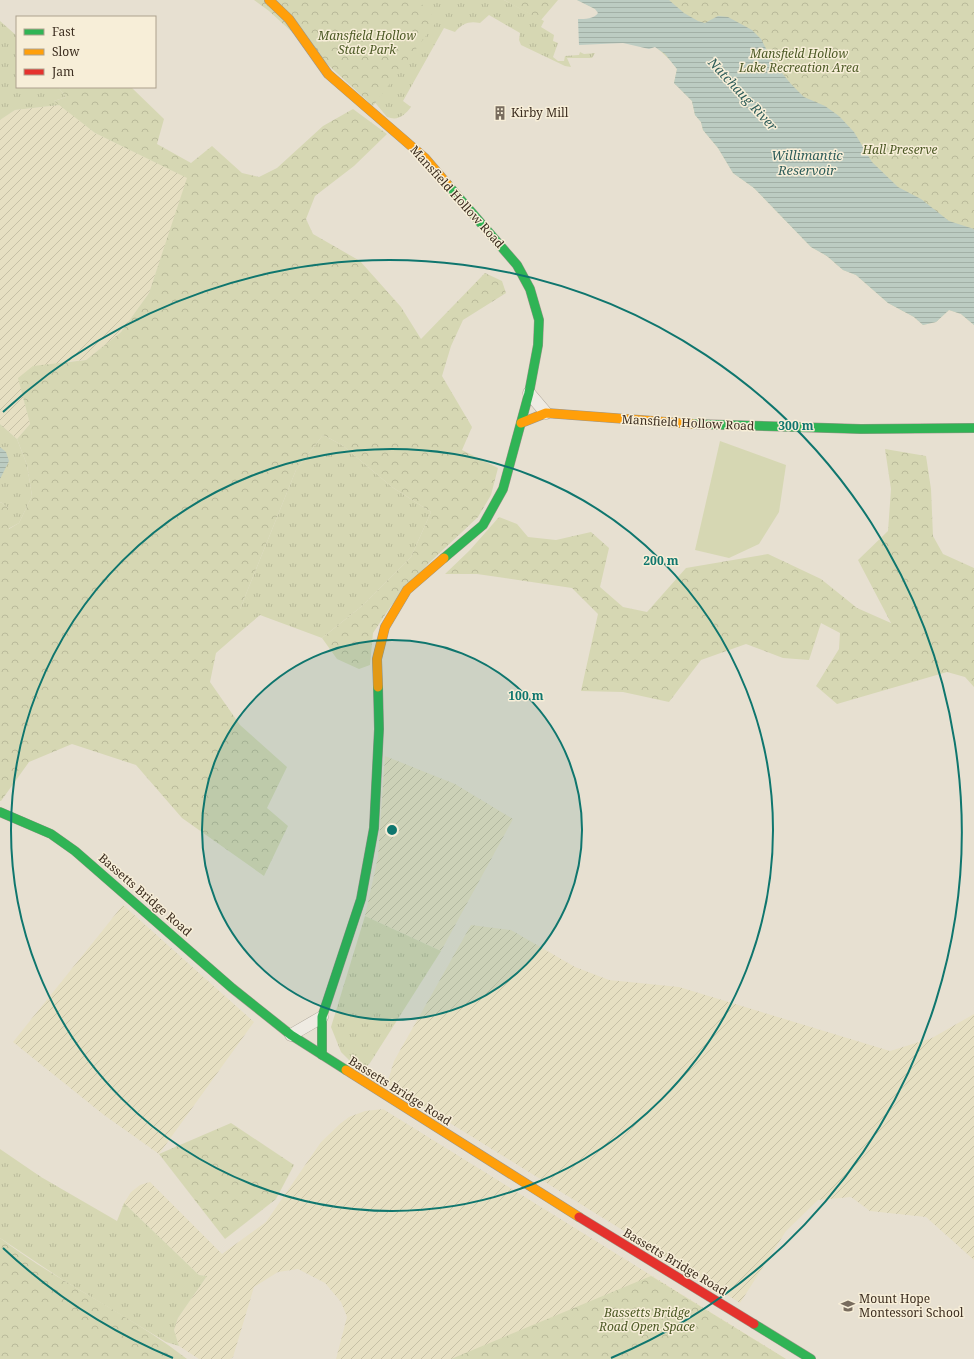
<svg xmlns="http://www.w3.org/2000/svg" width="974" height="1359" viewBox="0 0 974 1359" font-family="'Noto Serif',serif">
<defs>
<pattern id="farmland-furrows" width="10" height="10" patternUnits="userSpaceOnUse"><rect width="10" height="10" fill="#e6dfc2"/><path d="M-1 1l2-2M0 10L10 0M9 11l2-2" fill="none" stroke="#c6c0a6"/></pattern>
<pattern id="grass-tufts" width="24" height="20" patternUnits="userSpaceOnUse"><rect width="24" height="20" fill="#d6d7b3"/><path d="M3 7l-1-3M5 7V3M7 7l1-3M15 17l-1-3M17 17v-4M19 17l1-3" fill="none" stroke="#b9b99a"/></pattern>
<pattern id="forest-crowns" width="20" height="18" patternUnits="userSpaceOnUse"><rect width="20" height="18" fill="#d6d7b3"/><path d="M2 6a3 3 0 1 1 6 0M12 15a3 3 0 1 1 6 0" fill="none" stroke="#b9b99a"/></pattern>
<pattern id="water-rules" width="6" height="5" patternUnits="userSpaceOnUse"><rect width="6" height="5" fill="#bcccc2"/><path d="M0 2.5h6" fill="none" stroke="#a2b0a6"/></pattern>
</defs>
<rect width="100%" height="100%" fill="#e7e0d1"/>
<g fill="url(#farmland-furrows)">
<path d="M60,105L95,133L188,178L149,293L121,332L86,360L69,361L19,379L30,424L17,439L0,424V120L15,110Z"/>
<path d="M385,756L455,784L513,819L441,951L365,916L378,857Z"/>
<path d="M123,905L254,1022L159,1154L104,1115L13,1042Z"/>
<path d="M471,925L511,930L575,967L609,980L679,987L890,1051L932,1038L974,1014V1260L926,1217L870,1211L851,1197L818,1200L786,1231L740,1303L387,1084L394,1061Z"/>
<path d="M383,1109L786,1359H336L347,1317L341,1302L325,1283L298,1269L278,1272L254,1287L233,1357L230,1359H199L179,1346L174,1330L178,1318L207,1276L199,1275L124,1203L131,1192L140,1185L150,1182L222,1254L266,1222L321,1142L341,1123L349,1117L365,1111Z"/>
</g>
<g fill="url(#grass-tufts)">
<path d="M290,0H504L544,21L541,27L554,35L553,41L558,43L553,57L558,61H564L565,56L579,55L580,52L584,54L595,53L592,58H567L571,67L565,66L521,45L519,40L520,33L489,15L480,23C469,21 463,23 455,32L444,28L403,101L411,107C404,116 398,121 387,117Z"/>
<path d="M0,21L17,36V87H58L66,97L54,101L60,105L15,110L0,120Z"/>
<path d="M0,424L17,439L27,465L32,496L19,523L8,529V508L1,502L0,503Z"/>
<path d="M323,435L342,445L392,487L431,512L411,557L362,606L322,638L260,615L240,632V609L296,470Z"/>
<path d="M365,916L441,951L370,1063L364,1069L355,1066L341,1052L331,1027Z"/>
<path d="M0,1149L41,1177L117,1221L124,1203L199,1275L207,1276L178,1318L174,1330L179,1346L166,1342L63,1280L0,1238Z"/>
</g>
<g fill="url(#forest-crowns)">
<path d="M254,0H418L437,21L373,106L269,11Z"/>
<path d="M504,0H558L541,20Z"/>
<path d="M577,0H974V325L961,314L949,310L936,322L923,325L914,317L888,303L856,275L843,270L827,256L811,247L754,188L733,173L718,148L703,130L701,122L695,115L692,101L674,83L677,69C661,44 604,12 577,0Z"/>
<path d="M58,87H131L164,119L157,144L191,163L212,146L242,173L259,177L277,168L323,126L353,109L387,134L354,166L315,196L306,219L313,234L360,261L401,307L421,339L485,273L502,281L506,293L463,320L451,346L442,376L472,427L462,450L498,468L491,495L478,517L428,564L391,606L373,633L370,665L359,669L337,659L322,638L362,606L411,557L431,512L392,487L342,445L323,435L296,470L240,609V632L216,653L210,682L240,725L287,767L267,808L288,826L264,876L182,818L136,765L72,744L29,762L1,801H0V503L1,502L8,508L9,529L19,523L32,496L27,465L17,439L30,424L18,378L33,366L86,360L121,332L149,293L187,178L95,133L54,101L66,97Z"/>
<path d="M885,449L926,456L931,489L933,536L943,554L974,568V687L965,677L947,672L837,704L816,686L839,649L840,633L821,623L809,660L783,658L746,644L701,660L669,702L623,692L581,691L598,614L572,588L477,574H445L470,550L499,517L517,524L528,537L556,540L591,532L609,548L600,587L623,607L647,612L686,568L768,554L821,579L857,608L891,623L858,560L888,531L891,489Z"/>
<path d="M231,1123L294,1165L276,1199L225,1239L159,1154Z"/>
<path d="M0,1238C59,1283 128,1313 187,1359H0Z"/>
<path d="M651,1276L786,1359H451Z"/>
</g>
<path fill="#d6d7b3" d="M720,441L786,465L779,512L759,544L729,558L695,550Z"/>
<g fill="url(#water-rules)">
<path d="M577,0H669L684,13L698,21L705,23L718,16L728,17L752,30L761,39L773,62L791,84L804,97L825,106L839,116L854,132L872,162L898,187L921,199L949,221L974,229V325L961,314L949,310L936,322L923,325L914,317L888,303L856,275L843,270L827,256L811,247L754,188L733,173L718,148L703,130L701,122L695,115L692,101L674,83L677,69L665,54L655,47L649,49L623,43L579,45L578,19C585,19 594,19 598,13L595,9Z"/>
<path d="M0,447L6,452L9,461L0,479Z"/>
</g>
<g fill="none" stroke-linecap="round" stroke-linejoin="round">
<defs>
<g id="street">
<path d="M529,393L546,413"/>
<path d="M291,1035L322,1017"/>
</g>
<g id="fast">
<path d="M693,424L861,429L974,428"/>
<path d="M444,558L483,525L503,489L529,393L538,345L539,320L530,289L517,265L448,185"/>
<path d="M0,812L51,834L75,851L232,988L291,1035L346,1070"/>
<path d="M322,1055V1017L361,899L374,828L379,729L378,687"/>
<path d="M754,1324L811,1359"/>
</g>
<g id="slow">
<path d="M269,0L289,19L328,74L425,158L448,185"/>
<path d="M521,423L546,413L693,424"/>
<path d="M378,687L377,659L385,627L407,590L444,558"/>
<path d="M346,1070L579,1217"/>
</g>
<path id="jam" d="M579,1217L754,1324"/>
</defs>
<use href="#street" stroke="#ada599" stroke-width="13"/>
<use href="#fast" stroke="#9c958a" stroke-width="10"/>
<use href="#slow" stroke="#9c958a" stroke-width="10"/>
<use href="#jam" stroke="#9c958a" stroke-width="10"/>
<use href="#street" stroke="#efebe3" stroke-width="12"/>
<use href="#fast" stroke="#30b455" stroke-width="9"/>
<use href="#slow" stroke="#ff9f0a" stroke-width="9"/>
<use href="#jam" stroke="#e5322d" stroke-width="9"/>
</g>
<circle cx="392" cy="830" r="190" fill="#0f766e" fill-opacity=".12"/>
<g fill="none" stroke="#0f766e" stroke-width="2">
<circle cx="392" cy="830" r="190"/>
<circle cx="392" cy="830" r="381"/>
<path d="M173 1358A571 571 0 0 1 3 1248M3 412A571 571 0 1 1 611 1358"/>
</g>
<defs>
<symbol id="building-bare" viewBox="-9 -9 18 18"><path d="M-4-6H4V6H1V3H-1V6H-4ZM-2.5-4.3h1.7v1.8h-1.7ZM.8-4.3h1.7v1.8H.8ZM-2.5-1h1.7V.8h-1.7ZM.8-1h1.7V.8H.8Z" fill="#786c5e" stroke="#f7eed8" stroke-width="2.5" paint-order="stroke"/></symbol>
<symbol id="school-bare" viewBox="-9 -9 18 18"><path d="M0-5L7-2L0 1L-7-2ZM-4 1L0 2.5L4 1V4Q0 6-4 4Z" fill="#786c5e" stroke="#f7eed8" stroke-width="2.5" paint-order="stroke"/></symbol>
</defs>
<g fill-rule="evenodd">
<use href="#building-bare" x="490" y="103" width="20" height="20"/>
<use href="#school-bare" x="838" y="1296" width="20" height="20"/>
</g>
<g text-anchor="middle" stroke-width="3" stroke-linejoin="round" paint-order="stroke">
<g font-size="12" font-style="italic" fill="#4d5a26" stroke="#f7eed8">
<text x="367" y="40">Mansfield Hollow<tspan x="367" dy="14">State Park</tspan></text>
<text x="799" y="58">Mansfield Hollow<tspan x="799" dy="14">Lake Recreation Area</tspan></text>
<text x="900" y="154">Hall Preserve</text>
<text x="647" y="1317">Bassetts Bridge<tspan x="647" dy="14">Road Open Space</tspan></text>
</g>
<g font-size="12" fill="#3d2e20" stroke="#f7eed8" text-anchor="start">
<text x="511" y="117">Kirby Mill</text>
<text x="859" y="1303">Mount Hope<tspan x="859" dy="14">Montessori School</tspan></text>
</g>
<g font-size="12" fill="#3d2e20" stroke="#f7eed8">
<text transform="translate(457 197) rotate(48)" y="4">Mansfield Hollow Road</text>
<text transform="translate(688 423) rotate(3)" y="4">Mansfield Hollow Road</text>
<text transform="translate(145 895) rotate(41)" y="4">Bassetts Bridge Road</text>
<text transform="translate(400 1091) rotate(32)" y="4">Bassetts Bridge Road</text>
<text transform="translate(675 1262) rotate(31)" y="4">Bassetts Bridge Road</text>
</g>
<g font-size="13" font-style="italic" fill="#2f5d5a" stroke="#f7eed8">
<text transform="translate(743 94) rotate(47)" y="5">Natchaug River</text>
<text x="807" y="160">Willimantic<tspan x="807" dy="15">Reservoir</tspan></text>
</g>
</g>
<circle cx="392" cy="830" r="6" fill="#0f766e" stroke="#f7eed8" stroke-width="2"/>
<g font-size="12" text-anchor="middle" font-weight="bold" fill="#0f766e" stroke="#f7eed8" stroke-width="3" stroke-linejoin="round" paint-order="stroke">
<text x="796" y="430">300 m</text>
<text x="661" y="565">200 m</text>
<text x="526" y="700">100 m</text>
</g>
<rect x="16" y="16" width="140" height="72" fill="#f7eed8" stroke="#ada18e"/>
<rect x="24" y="29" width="20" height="6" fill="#30b455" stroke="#ada18e"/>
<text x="52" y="36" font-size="12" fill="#3d2e20">Fast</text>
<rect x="24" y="49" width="20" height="6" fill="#ff9f0a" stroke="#ada18e"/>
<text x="52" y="56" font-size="12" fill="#3d2e20">Slow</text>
<rect x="24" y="69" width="20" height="6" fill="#e5322d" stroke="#ada18e"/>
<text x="52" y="76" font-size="12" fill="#3d2e20">Jam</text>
</svg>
